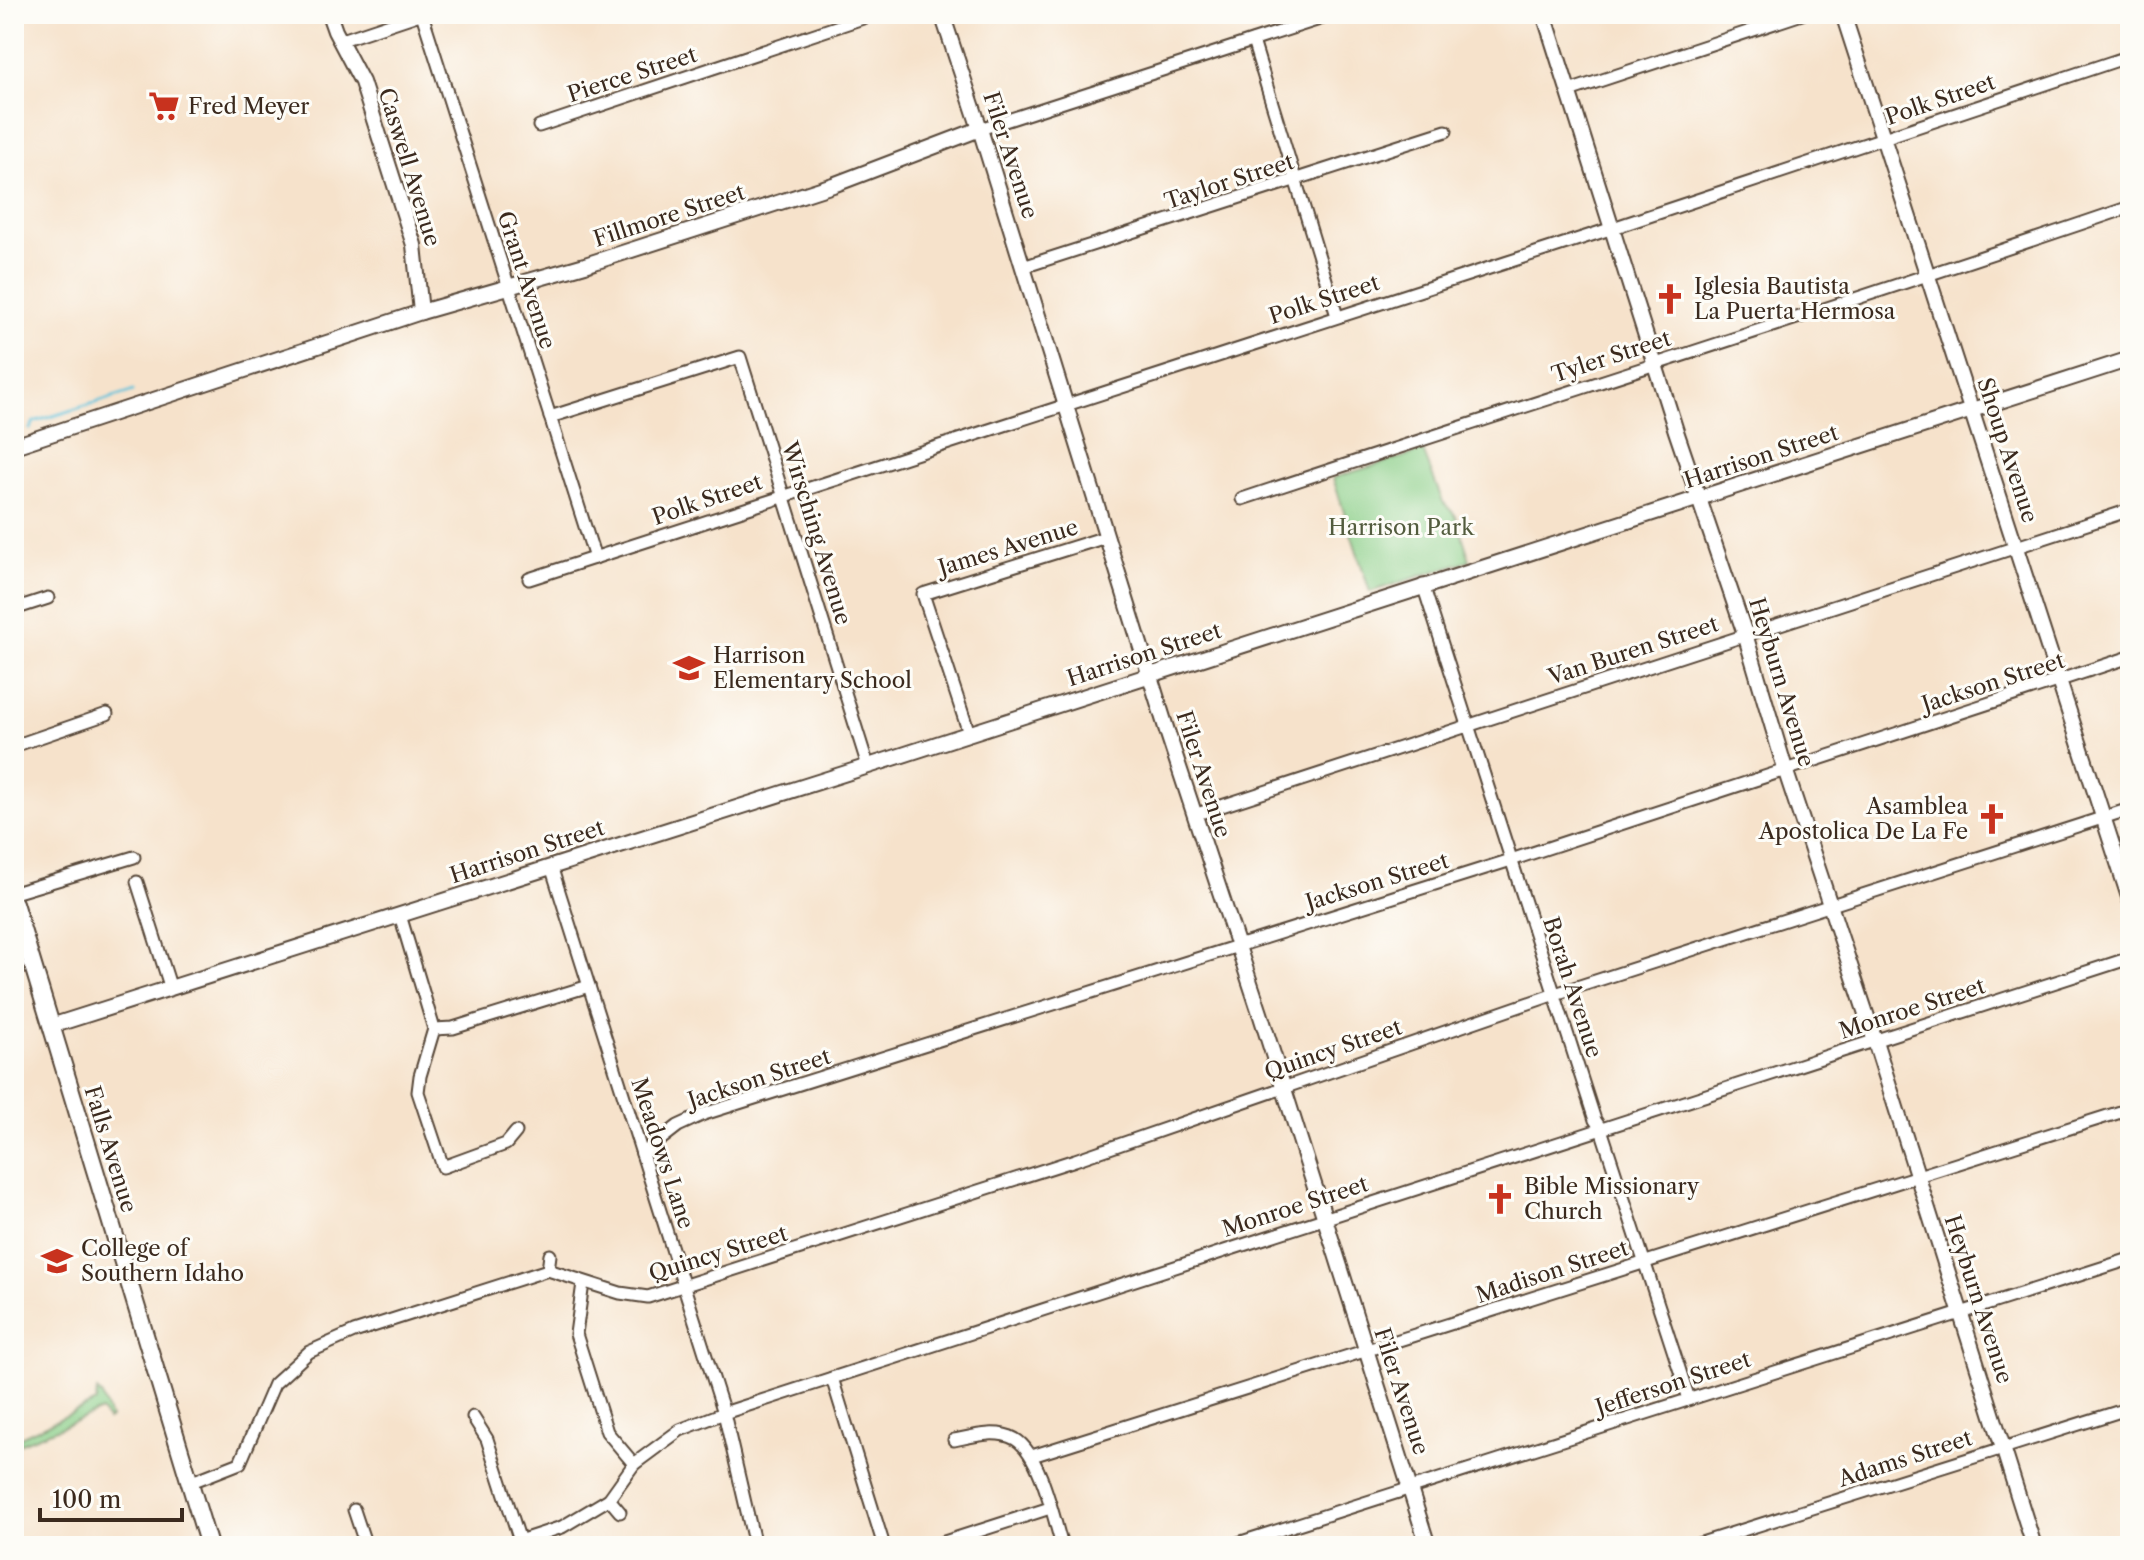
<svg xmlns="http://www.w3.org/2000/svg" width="2144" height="1560" viewBox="0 0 2144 1560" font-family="'Libre Caslon Text',serif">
<rect width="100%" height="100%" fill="#fdfcf7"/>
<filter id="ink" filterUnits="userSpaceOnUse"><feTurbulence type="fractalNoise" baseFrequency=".0125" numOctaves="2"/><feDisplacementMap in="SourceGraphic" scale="16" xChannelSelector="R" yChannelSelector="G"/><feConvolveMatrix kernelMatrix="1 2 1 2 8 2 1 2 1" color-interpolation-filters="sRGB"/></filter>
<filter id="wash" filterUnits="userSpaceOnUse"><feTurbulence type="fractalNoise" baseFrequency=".006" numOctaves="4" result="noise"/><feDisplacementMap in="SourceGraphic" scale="32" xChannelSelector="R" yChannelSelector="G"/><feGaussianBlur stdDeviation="1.8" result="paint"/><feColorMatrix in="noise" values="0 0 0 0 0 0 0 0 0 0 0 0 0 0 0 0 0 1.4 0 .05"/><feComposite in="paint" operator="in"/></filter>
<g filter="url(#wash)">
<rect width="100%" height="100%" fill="#f6e2cb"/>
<g fill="#8bcf89" stroke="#637c54" stroke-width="2">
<path d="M1423,451L1443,502L1456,516L1470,560L1370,592L1333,478Z"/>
<path d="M97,1391L102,1396L110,1418L107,1420L101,1411L14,1446V1440L96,1402Z"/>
</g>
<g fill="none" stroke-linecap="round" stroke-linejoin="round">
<g stroke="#5ec3db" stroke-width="3">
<path d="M30,429L34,422L133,391"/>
<path d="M14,467L16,461"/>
</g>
</g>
</g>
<g filter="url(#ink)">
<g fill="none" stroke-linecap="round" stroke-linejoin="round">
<defs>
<g id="minor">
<path d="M422,14L595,558"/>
<path d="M339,41L420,14"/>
<path d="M1253,41L1337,316"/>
<path d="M1569,91L1802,14"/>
<path d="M539,126L875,14"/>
<path d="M980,129L1335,14"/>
<path d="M1023,267L1446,131"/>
<path d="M550,417L740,357L868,766"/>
<path d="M1242,499C1538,401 1835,308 2130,207"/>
<path d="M529,579L1613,228L2130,56"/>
<path d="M1423,585L1595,1120L1601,1129L1689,1399"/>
<path d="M14,609L48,598"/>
<path d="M969,733L923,594L1106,537"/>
<path d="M14,746L107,714"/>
<path d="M1194,815L2130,510"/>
<path d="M551,866L724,1413L755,1546"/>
<path d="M137,882L171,989"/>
<path d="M14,893L134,857"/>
<path d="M400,915L434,1029L420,1076L418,1092L443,1167L506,1144L516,1132"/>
<path d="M434,1029L453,1028L589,986"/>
<path d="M642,1154L678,1126L704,1114L1511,860L2130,657"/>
<path d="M548,1270L550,1255"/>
<path d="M583,1283L576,1334L607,1432L634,1464"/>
<path d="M832,1378L884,1546"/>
<path d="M473,1417L487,1439L520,1541"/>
<path d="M954,1440C974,1436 996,1429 1015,1439C1040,1453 1054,1519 1062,1546"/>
<path d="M1032,1456L2130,1109"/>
<path d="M189,1483L240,1463L274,1384L309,1352L354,1332L548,1270L620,1293L648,1297L1075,1160L1555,994L2130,809"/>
<path d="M609,1499L620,1512"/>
<path d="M354,1510L366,1546"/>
<path d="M504,1546L562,1527L609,1499L634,1464L680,1430L724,1413L2130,958"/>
<path d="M932,1546L1050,1508"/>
<path d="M1229,1546L2130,1259"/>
<path d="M1692,1546L2130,1408"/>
</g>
<g id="tertiary">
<path d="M329,14L335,31L362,82L414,245L421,312"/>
<path d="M942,14L980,129L1167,731L1260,1013L1428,1546"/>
<path d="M1544,14L1676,431L1745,634L1786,772L1875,1041L2034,1546"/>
<path d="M1843,14L2130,900"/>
<path d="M14,446L421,312L585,265L833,185L980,129"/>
<path d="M51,1026L881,762L2130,359"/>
</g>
<path id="secondary" d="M14,903L209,1546"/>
</defs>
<use href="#minor" stroke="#574638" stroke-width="15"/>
<use href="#tertiary" stroke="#574638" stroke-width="18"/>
<use href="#secondary" stroke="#574638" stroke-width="20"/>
<use href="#minor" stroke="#fff" stroke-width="11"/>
<use href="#tertiary" stroke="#fff" stroke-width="14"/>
<use href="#secondary" stroke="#fff" stroke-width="16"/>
</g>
</g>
<defs>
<symbol id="supermarket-bare" viewBox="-9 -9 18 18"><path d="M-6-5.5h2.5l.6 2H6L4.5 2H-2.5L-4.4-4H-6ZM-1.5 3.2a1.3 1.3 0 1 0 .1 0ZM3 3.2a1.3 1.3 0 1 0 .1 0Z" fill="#c8321e" stroke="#fdfcf7" stroke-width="2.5" paint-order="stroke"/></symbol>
<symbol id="church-bare" viewBox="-9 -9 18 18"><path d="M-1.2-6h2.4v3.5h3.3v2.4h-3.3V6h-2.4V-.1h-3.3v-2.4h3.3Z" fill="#c8321e" stroke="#fdfcf7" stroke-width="2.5" paint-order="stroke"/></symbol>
<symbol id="school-bare" viewBox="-9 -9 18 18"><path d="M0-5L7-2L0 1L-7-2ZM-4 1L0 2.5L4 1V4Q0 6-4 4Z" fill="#c8321e" stroke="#fdfcf7" stroke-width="2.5" paint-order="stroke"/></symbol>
<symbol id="university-bare" viewBox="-9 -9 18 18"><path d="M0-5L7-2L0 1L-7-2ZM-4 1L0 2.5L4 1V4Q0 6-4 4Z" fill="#c8321e" stroke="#fdfcf7" stroke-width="2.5" paint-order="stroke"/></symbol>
</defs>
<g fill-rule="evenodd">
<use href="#supermarket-bare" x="142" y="84" width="44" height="44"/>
<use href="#church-bare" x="1648" y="277" width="44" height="44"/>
<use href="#school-bare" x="667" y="646" width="44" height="44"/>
<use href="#church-bare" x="1970" y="797" width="44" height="44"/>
<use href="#church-bare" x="1478" y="1177" width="44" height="44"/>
<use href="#university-bare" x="35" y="1239" width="44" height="44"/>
</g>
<g text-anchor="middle" stroke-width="6" stroke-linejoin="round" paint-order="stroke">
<g font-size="22" fill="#3b2a1e" stroke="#fdfcf7">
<text transform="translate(632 74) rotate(-18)" y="8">Pierce Street</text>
<text transform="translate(1940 99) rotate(-19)" y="8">Polk Street</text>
<text transform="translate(1011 155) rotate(72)" y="8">Filer Avenue</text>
<text transform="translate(410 167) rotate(73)" y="8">Caswell Avenue</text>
<text transform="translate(1229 181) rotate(-18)" y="8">Taylor Street</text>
<text transform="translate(669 215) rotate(-18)" y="8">Fillmore Street</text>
<text transform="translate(527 280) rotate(72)" y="8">Grant Avenue</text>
<text transform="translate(1324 299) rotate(-18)" y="8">Polk Street</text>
<text transform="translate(1611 356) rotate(-18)" y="8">Tyler Street</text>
<text transform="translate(2008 450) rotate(72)" y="8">Shoup Avenue</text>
<text transform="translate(1761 456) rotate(-18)" y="8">Harrison Street</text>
<text transform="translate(707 499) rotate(-19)" y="8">Polk Street</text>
<text transform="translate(817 533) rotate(73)" y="8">Wirsching Avenue</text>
<text transform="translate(1008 547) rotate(-17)" y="8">James Avenue</text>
<text transform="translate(1633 650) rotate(-18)" y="8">Van Buren Street</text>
<text transform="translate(1144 654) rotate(-18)" y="8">Harrison Street</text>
<text transform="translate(1782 682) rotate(73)" y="8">Heyburn Avenue</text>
<text transform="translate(1993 682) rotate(-18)" y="8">Jackson Street</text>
<text transform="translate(1204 774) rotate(72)" y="8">Filer Avenue</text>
<text transform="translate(527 851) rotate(-18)" y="8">Harrison Street</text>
<text transform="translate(1377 881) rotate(-17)" y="8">Jackson Street</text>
<text transform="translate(1573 987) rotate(72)" y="8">Borah Avenue</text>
<text transform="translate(1912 1008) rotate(-18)" y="8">Monroe Street</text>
<text transform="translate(1333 1049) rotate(-19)" y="8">Quincy Street</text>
<text transform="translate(759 1078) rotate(-18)" y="8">Jackson Street</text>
<text transform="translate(111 1149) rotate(73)" y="8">Falls Avenue</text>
<text transform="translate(663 1153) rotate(72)" y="8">Meadows Lane</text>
<text transform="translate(1295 1206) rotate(-18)" y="8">Monroe Street</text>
<text transform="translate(718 1253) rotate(-17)" y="8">Quincy Street</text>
<text transform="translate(1552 1271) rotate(-18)" y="8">Madison Street</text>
<text transform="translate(1979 1299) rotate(72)" y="8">Heyburn Avenue</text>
<text transform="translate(1673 1383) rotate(-18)" y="8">Jefferson Street</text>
<text transform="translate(1402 1391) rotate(72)" y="8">Filer Avenue</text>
<text transform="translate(1905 1458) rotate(-18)" y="8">Adams Street</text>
</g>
<g font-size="22" fill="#3b2a1e" stroke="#fdfcf7" text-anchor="start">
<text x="188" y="114">Fred Meyer</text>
<text x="1694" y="294">Iglesia Bautista<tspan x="1694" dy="25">La Puerta Hermosa</tspan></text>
<text x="713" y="663">Harrison<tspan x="713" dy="25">Elementary School</tspan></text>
<text x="1968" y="814" text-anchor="end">Asamblea<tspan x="1968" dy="25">Apostolica De La Fe</tspan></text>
<text x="1524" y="1194">Bible Missionary<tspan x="1524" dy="25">Church</tspan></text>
<text x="81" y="1256">College of<tspan x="81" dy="25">Southern Idaho</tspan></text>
</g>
<g font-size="22" fill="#535c3e" stroke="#fdfcf7">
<text x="1401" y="535">Harrison Park</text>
</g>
</g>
<rect width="2144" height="1560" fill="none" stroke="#fdfcf7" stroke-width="48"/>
<path d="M40 1508v12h142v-12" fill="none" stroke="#3b2a1e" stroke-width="4"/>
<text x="52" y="1508" font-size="24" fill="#3b2a1e" stroke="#fdfcf7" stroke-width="6" paint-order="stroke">100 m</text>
</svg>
